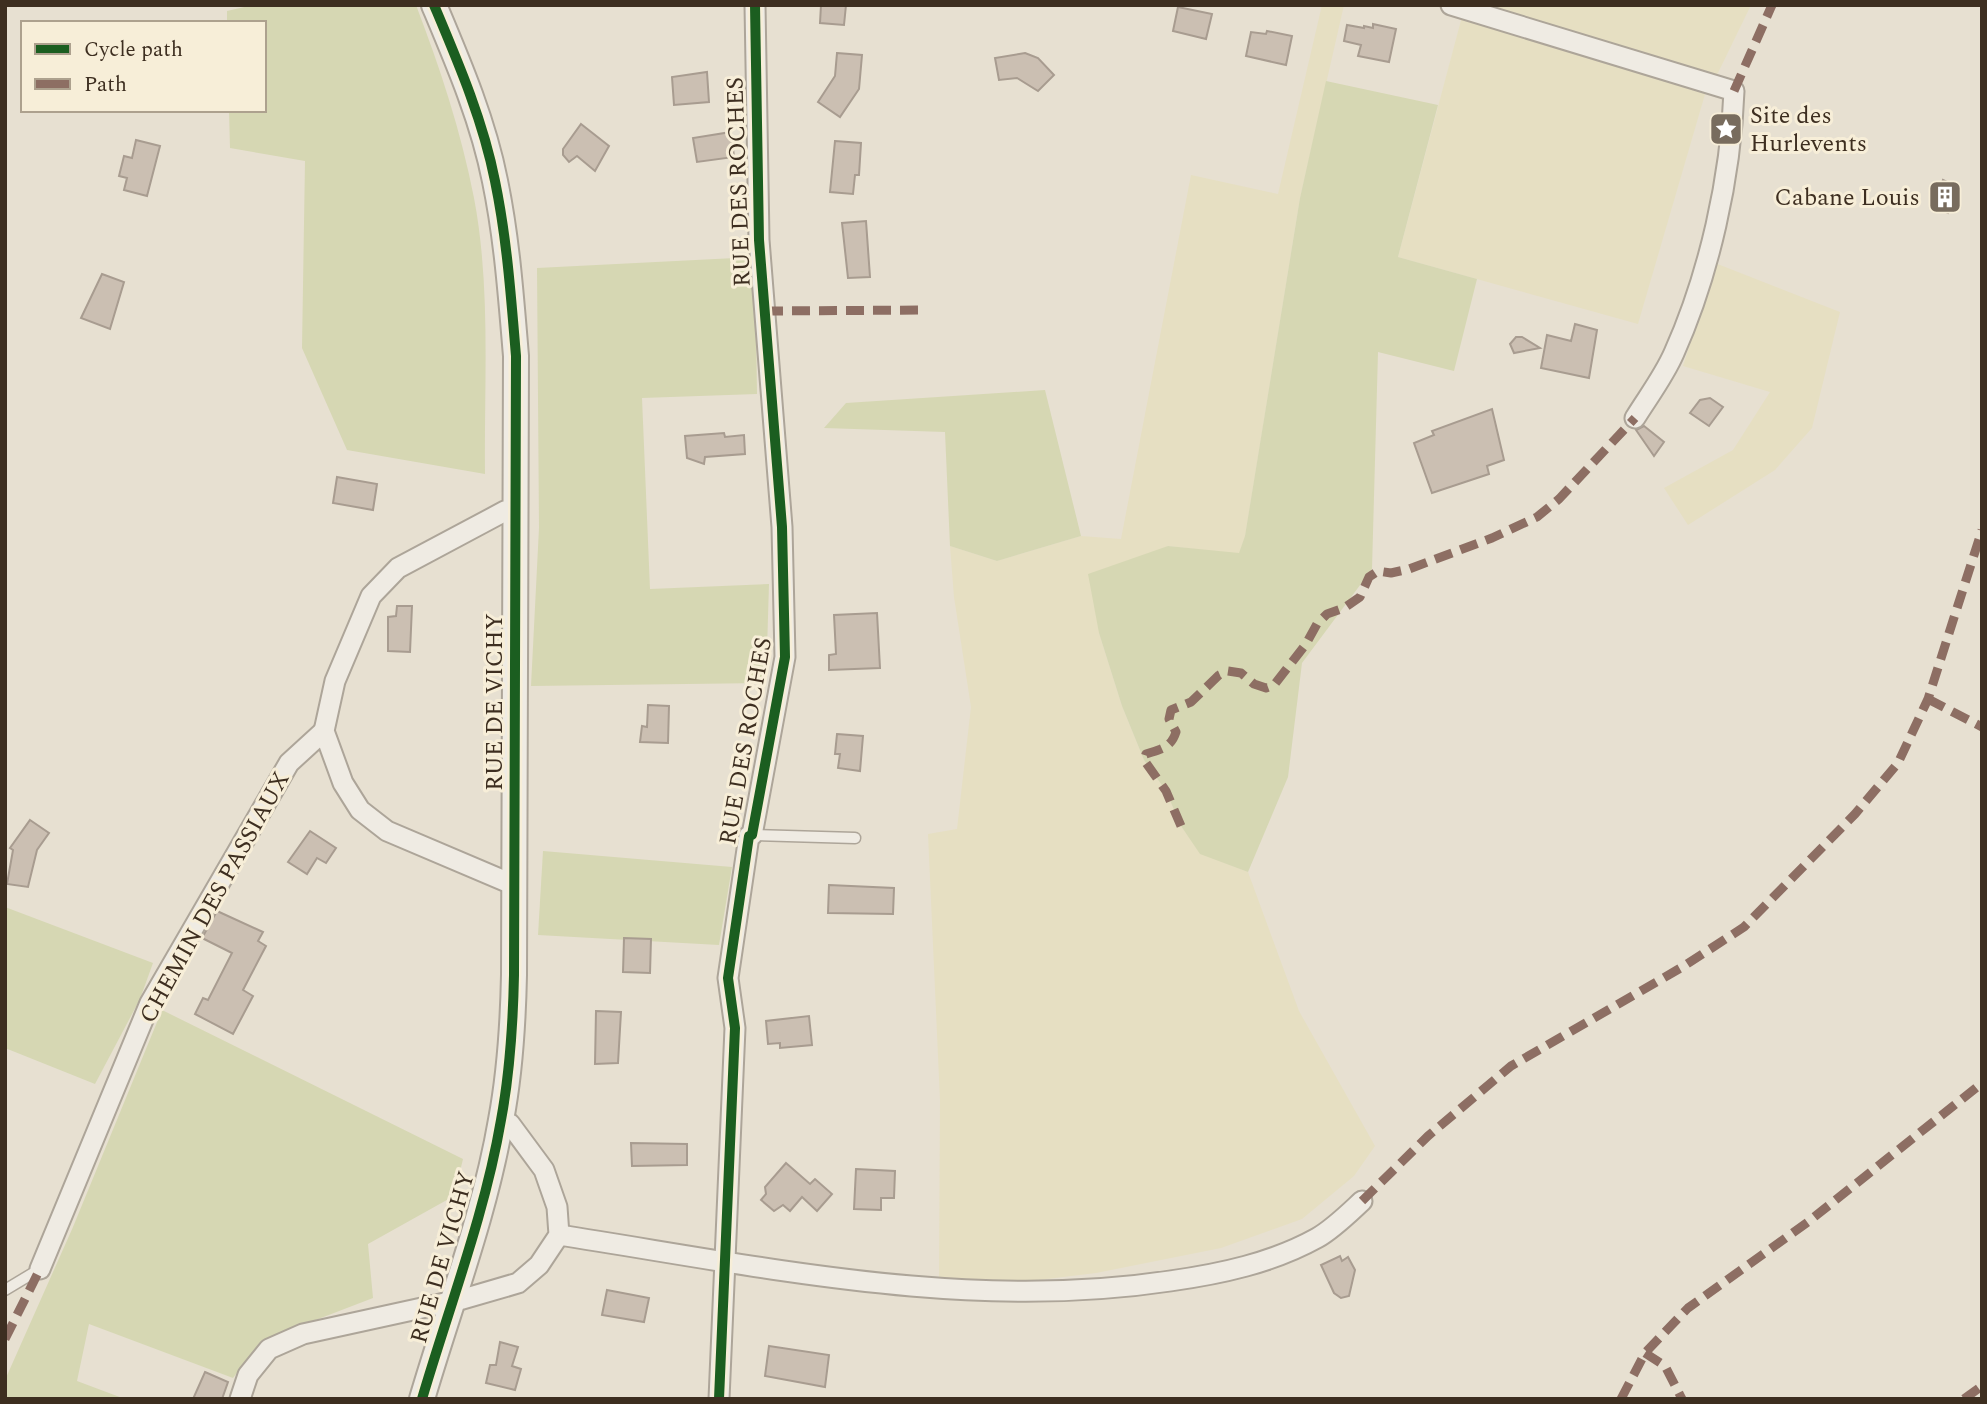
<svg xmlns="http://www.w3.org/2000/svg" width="1987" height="1404" viewBox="0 0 1987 1404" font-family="Spectral,serif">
<rect width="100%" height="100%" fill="#e7e0d1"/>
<g fill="#e6dfc2">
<path d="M1322,5H1344L1300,198L1245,537L1239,554L1168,546L1099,633L1122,706L1144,760L1166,791L1181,826L1200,853L1248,872L1299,1011L1375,1146L1354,1176L1302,1219L1221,1248L1096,1273L1022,1282L939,1279L940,1100L928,834L957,829L971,707L954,597L950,546L997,561L1081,536L1121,539L1191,175L1278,194Z"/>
<path d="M1474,5H1751L1716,77Z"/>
<path d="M1464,9L1708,84L1638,324L1398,257Z"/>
<path d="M1715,263L1840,312L1812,428L1775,470L1688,525L1664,488L1733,450L1770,392L1683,366Z"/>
</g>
<g fill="#d6d7b3">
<path d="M253,5H416C440,68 461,131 474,198C491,287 484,383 485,474L347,450L302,348L305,161L230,148L229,110H264V23H227V11Z"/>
<path d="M1326,81L1438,105L1398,257L1477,279L1454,371L1378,352L1372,569L1302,663L1288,777L1248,872L1200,854L1181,826L1166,791L1144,760L1122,706L1099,633L1088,574L1168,546L1239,553L1245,536L1300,198Z"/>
<path d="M755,257L757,394L642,398L650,589L769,584L766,683L531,686L539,528L537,268Z"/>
<path d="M1045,390L1081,536L997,561L950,546L945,432L824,428L846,403Z"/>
<path d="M543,851L732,867L719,945L538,935Z"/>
<path d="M5,907L153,963L140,999L95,1084L5,1048Z"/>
<path d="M162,1010L463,1159L454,1196L368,1244L373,1298L261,1341L233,1378L89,1324L77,1381L125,1399H5V1380L73,1227Z"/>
</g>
<g fill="#cbbfb2" stroke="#a89c90" stroke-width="2">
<path d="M821,5H846L844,25L820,23Z"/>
<path d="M1178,7L1212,14L1206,39L1173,31Z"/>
<path d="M1373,24L1396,29L1389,62L1358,56L1361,45L1344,41L1347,25L1364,28V26L1373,28Z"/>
<path d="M1267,31L1292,36L1286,65L1246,56L1251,32L1266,34Z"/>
<path d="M837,53L862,55L859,89L840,117L818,102L835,76Z"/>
<path d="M1025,53L1038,58L1054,75L1038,91L1017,78L999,80L995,58Z"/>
<path d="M707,72L709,102L674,105L672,77Z"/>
<path d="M581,124L609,146L595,171L577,156L569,162L563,155V149Z"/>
<path d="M731,132L734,157L697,162L693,138Z"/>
<path d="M136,140L160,146L147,196L124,190L127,178L119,176L124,156L132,158Z"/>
<path d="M835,141L861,143L859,175H855L853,194L830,192Z"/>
<path d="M1943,180L1957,187L1948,213L1934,207Z"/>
<path d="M866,221L870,277L848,278L842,223Z"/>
<path d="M102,274L124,282L110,329L81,318Z"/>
<path d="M1575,324L1597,330L1589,378L1541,368L1547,335L1571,341Z"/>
<path d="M1516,337H1522L1540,348L1514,353L1510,344Z"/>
<path d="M1710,398L1723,407L1709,426L1690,413L1700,400Z"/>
<path d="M1492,409L1504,460L1487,466L1489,474L1432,493L1414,443L1434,435L1432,431Z"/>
<path d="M1644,426L1664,442L1654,456L1636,430Z"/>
<path d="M724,433L725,437L744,435L745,454L705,457L704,464L687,458L685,436Z"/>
<path d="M337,477L377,484L373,510L333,503Z"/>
<path d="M397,606H412L410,652L388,651V617L396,616Z"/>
<path d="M877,613L880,668L829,670V655L836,654L834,615Z"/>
<path d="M648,705L669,706L668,743L640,742L642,726L647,727Z"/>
<path d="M837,734L863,736L860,771L838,768L840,754H835Z"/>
<path d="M30,820L49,833L37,850L28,887L7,884L13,850L10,848Z"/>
<path d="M310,831L336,848L326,863L317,858L307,874L288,862Z"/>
<path d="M829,885L894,888L893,914L828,913Z"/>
<path d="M217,911L263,932L258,941L266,946L243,990L253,996L233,1034L195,1014L203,998L208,1000L232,953L202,938Z"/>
<path d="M624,938L651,939L650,973L623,972Z"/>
<path d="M596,1011L621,1012L618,1063L595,1064Z"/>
<path d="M809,1016L812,1045L780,1048V1043L768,1044L766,1021Z"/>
<path d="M631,1143L687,1144V1165L632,1166Z"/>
<path d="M786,1163L810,1184L815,1179L832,1194L817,1211L802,1197L790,1211L783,1205L774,1211L761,1200L766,1194L765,1187Z"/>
<path d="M856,1169L895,1171L894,1198H881V1210L854,1209Z"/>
<path d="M1340,1256L1342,1261L1348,1257L1355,1270L1349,1296L1341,1298L1334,1293L1321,1265Z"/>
<path d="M607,1290L649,1298L644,1322L602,1315Z"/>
<path d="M500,1342L518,1347L512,1366L521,1369L515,1390L486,1383L490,1365H496Z"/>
<path d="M769,1346L829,1355L825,1387L765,1376Z"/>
<path d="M205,1372L228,1382L222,1399H193Z"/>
</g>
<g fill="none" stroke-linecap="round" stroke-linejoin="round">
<defs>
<g id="service">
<path d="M752,835L855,838"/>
<path d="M5,1290L40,1269"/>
</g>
<g id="minor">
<path d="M1451,5L1734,91C1731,177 1709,275 1674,353C1664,376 1648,397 1635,418"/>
<path d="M514,885L387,831L360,810L343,783L324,731L335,681L371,596L398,568L505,511L516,510"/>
<path d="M559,1235C760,1266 966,1312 1170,1281C1220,1274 1272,1263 1317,1238C1333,1229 1348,1214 1362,1201"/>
<path d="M40,1269L150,1003L289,763L324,731"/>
<path d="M240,1399L248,1375L269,1349L303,1334L463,1299L518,1283L539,1265L559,1235L557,1207L544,1170L510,1124L501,1121"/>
<path d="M719,1399L735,1028L728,978L749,836L752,835L785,657L782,527L759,240L755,5"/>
</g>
<path id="tertiary" d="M422,1399C449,1307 485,1214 501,1120C510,1072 513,1024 514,975L516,356C511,297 507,239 495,181C483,120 458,62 434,5"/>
</defs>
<use href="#service" stroke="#ada599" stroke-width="13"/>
<use href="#minor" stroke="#ada599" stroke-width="23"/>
<use href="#tertiary" stroke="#ada599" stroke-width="28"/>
<use href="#service" stroke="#efebe3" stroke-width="10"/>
<use href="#minor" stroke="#efebe3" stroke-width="19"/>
<use href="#tertiary" stroke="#efebe3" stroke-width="24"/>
<g stroke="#8d6e63" stroke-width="9" stroke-dasharray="18 9" stroke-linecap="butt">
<path d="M1734,91L1772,5"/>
<path d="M765,311L924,310"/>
<path d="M1928,699L1982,727"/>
<path d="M1181,826L1166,791L1144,760L1146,754C1161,749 1171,748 1176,732L1169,719L1171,710L1191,702L1219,675L1228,671L1241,673L1254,684L1266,688L1274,685L1306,644L1317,624L1327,614L1344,608L1360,597L1369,577L1378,571L1391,573L1409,569L1492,538L1537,517L1559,499L1635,418"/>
<path d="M1362,1201L1428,1136L1511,1066L1684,966L1744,927L1855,814L1898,763L1928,699L1982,530"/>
<path d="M5,1339L40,1269"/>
<path d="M1645,1353L1665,1366L1682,1399"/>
<path d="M1621,1399L1645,1353L1688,1308L1808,1222L1982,1083"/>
<path d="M1964,1399L1982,1386"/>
</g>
<defs>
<g id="cycleway">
<path d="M422,1399C449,1307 485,1214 501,1120C510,1072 513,1024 514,975L516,356C511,297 507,239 495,181C483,120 458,62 434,5"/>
<path d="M719,1399L735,1028L728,978L749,836L752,835L785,657L782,527L759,240L755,5"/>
</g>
</defs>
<use href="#cycleway" stroke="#f7eed8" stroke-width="15"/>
<use href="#cycleway" stroke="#1b5e20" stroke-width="10"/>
</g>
<defs>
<symbol id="sight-square" viewBox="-11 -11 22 22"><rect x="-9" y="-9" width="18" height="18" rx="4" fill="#786c5e" stroke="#f7eed8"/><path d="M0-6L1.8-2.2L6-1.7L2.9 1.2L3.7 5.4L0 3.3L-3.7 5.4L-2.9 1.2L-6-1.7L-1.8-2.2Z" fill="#fff"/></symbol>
<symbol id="building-square" viewBox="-11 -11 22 22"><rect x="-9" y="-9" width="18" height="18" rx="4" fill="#786c5e" stroke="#f7eed8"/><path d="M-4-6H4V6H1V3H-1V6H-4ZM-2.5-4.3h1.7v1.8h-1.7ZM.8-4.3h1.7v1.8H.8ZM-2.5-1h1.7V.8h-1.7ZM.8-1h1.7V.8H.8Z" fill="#fff"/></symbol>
</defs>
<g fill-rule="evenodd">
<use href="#sight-square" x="1707" y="110" width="38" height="38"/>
<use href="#building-square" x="1926" y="178" width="38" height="38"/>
</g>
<g text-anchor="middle" stroke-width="6" stroke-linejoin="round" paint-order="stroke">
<g font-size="24" fill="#3d2e20" stroke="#f7eed8" text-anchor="start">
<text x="1750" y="123">Site des<tspan x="1750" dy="28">Hurlevents</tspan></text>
<text x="1920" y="205" text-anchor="end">Cabane Louis</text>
</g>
<g font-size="24" fill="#3d2e20" stroke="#f7eed8">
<text transform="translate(738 182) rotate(-92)" y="8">RUE DES ROCHES</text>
<text transform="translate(494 702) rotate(-90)" y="8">RUE DE VICHY</text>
<text transform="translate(745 741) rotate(-80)" y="8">RUE DES ROCHES</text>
<text transform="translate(214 897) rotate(-61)" y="8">CHEMIN DES PASSIAUX</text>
<text transform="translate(442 1257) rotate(-74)" y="8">RUE DE VICHY</text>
</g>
</g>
<rect width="1987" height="1404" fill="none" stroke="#3d2e20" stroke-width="14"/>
<rect x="21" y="21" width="245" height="91" fill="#f7eed8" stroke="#ada18e" stroke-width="2"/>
<rect x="35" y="44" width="35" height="10" fill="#1b5e20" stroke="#ada18e" stroke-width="2"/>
<text x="84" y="56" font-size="21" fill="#3d2e20">Cycle path</text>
<rect x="35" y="79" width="35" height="10" fill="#8d6e63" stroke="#ada18e" stroke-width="2"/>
<text x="84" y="91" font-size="21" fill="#3d2e20">Path</text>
</svg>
